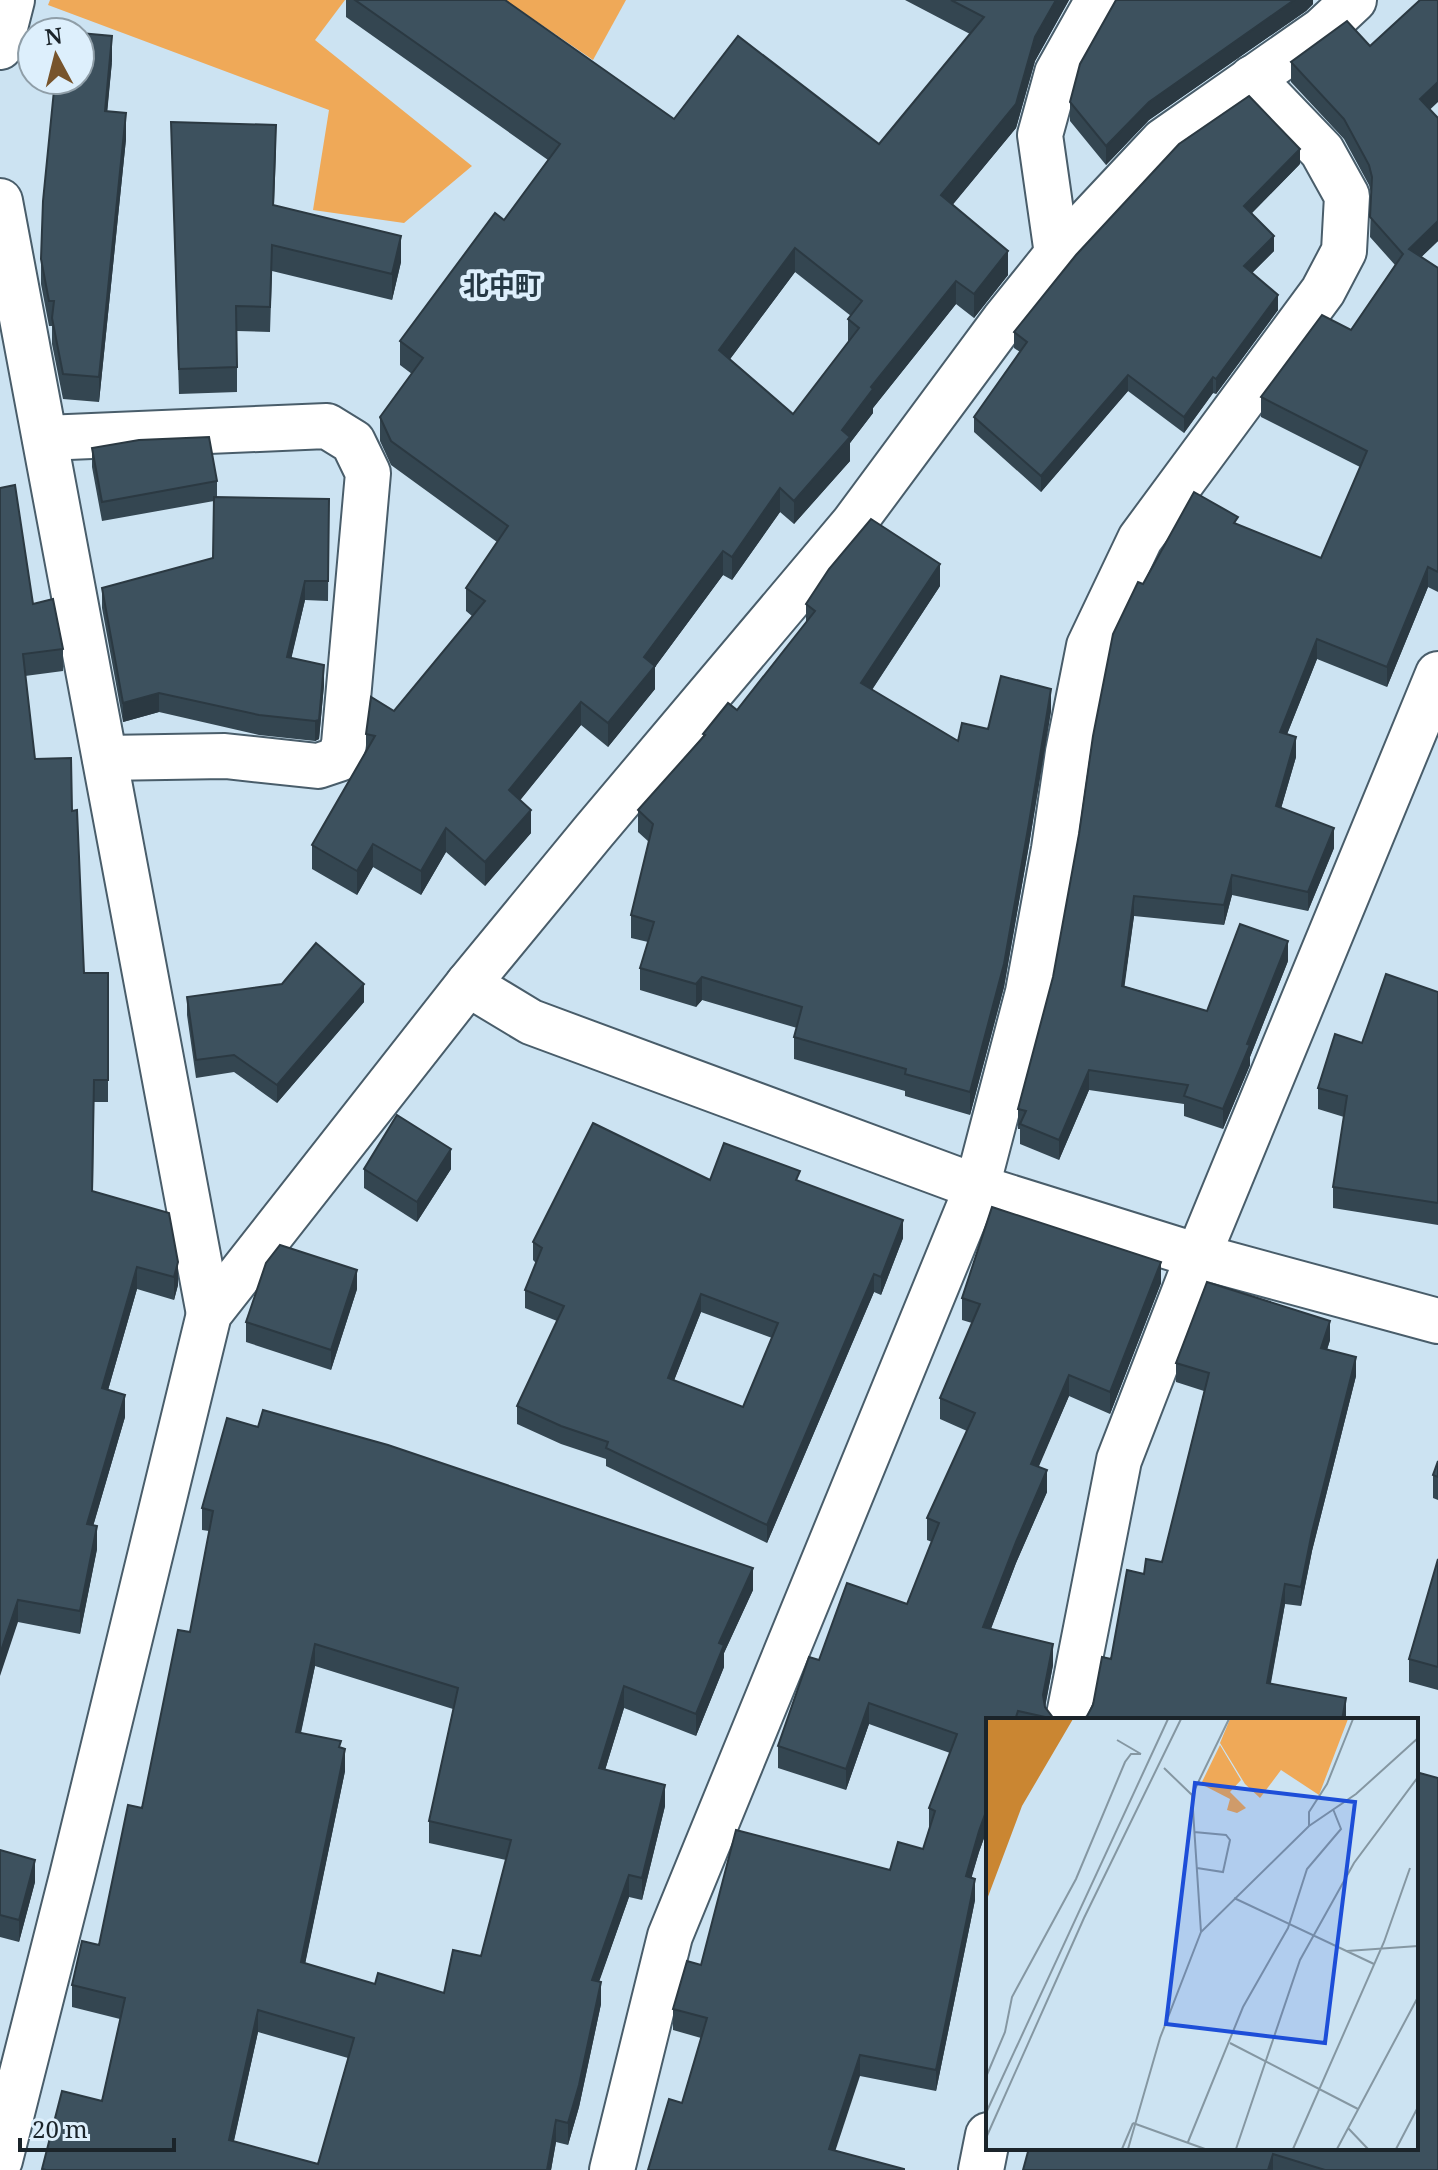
<svg xmlns="http://www.w3.org/2000/svg" width="1438" height="2170" viewBox="0 0 1438 2170" font-family="'Noto Serif','Noto Sans JP',serif">
<rect width="100%" height="100%" fill="#cce3f2"/>
<g fill="#efa958">
<path d="M50,0H345L315,40L472,166L404,223L313,210L329,110L48,5Z"/>
<path d="M505,0H626L593,60Z"/>
</g>
<g fill="none" stroke-linecap="round" stroke-linejoin="round">
<defs>
<g id="minor">
<path d="M0,47L12,0"/>
<path d="M0,201L209,1314"/>
<path d="M1057,254L1040,135L1057,73L1098,0"/>
<path d="M45,438L327,426L353,442L368,473L344,744L339,759L318,766L225,756L105,758"/>
<path d="M468,984L531,1022L977,1187L1198,1256L1438,1321"/>
<path d="M1068,1720L1119,1460L1198,1256L1438,674"/>
<path d="M0,2160L72,1876L209,1314L468,984L594,831L853,524L1004,320L1057,254L1163,141L1322,30L1354,0"/>
<path d="M612,2170L670,1936L977,1187L1028,992L1054,849L1068,752L1089,646L1140,539L1323,291L1344,251L1347,196L1322,151L1252,78"/>
<path d="M981,2170L988,2135"/>
</g>
</defs>
<use href="#minor" stroke="#495d6a" stroke-width="48"/>
<use href="#minor" stroke="#fff" stroke-width="44"/>
</g>
<g fill="#344651" fill-rule="evenodd">
<path d="M346,0H505L674,119L879,144L970,34L905,0H1069L1035,61L1016,128L952,205L1008,275L974,318L956,304L873,408V413L850,443V461L794,524L780,512L732,580L723,575L655,667V689L608,747L581,725L520,800L531,833L485,886L446,852L421,895L373,867L357,895L312,869V845L366,753V734L394,711L472,616L466,611V588L497,542L391,465L380,441V417L412,374L400,365V341L504,220L548,160L346,17ZM795,272L851,316L848,319V342L793,414L730,359Z"/>
<path d="M1313,0V4L1306,11L1149,120L1106,165L1070,121V102Z"/>
<path d="M112,61L107,111L126,139L99,402L63,399L52,344V326H49L41,284V259Z"/>
<path d="M1291,62L1430,110L1438,118V241L1421,257L1438,268V592L1428,587L1387,687L1317,659L1287,734L1296,757L1281,808L1334,848L1308,911L1232,895L1224,925L1134,916L1124,986L1207,1011L1288,961L1250,1057V1065L1223,1129L1184,1116V1104L1089,1090L1059,1160L1020,1144V1129H1018V1109L1053,977L1143,584L1238,525L1321,558L1360,467L1261,417V397L1351,330L1395,265L1370,237L1371,193L1369,185L1344,139L1291,82Z"/>
<path d="M171,122L276,151L274,205L401,262L392,300L272,271L270,332L237,331V392L179,394Z"/>
<path d="M1300,164L1252,213L1274,251L1252,273L1278,310L1216,394L1213,393L1184,433L1128,391L1041,492L974,432V417L1020,352L1014,348V332Z"/>
<path d="M92,448L217,481V497L329,499L328,601L305,600L291,658L324,685L319,739L315,741L259,735L159,712L123,722L102,608V588L213,558L214,501L102,521L92,467Z"/>
<path d="M0,488L33,604L63,649V671L25,676L35,759L72,811L84,973H108V1102H94L93,1191L169,1213L178,1285L174,1300L137,1289L108,1390L125,1417L93,1526L97,1549L80,1634L18,1622Z"/>
<path d="M940,586L872,690L958,741L988,729L1051,711L1029,845L1004,987L970,1115L905,1096V1091L794,1059V1037L797,1028L702,1000L696,1007L640,990V968L648,942L631,938V915L649,842L638,832V810L703,737V734L737,710L806,623V604Z"/>
<path d="M1438,992V1225L1333,1208V1187L1344,1117L1318,1109V1088L1362,1043Z"/>
<path d="M187,997L364,1002L277,1103L234,1072L196,1078L187,1015Z"/>
<path d="M364,1169H451L417,1222L364,1188Z"/>
<path d="M710,1180L800,1181L903,1238L881,1295L874,1292L767,1543L606,1466V1459L561,1444L517,1424V1406L557,1321L525,1308V1290L536,1263L533,1260V1242ZM701,1312L772,1338L743,1407L674,1380Z"/>
<path d="M1161,1283L1110,1414L1069,1396L1038,1467L1047,1492L1016,1563L991,1629L1053,1665L1045,1708L1054,1720H988V1827L979,1852L971,1878L975,1900L936,2091L860,2076L648,2170L682,2103L701,2038L673,2030V2009L701,1965L890,1870L923,1849L929,1830V1808L950,1753L869,1724L846,1790L778,1768V1746L819,1660L907,1604L932,1542L927,1540V1518L967,1431L940,1419V1398L972,1323L962,1320V1298Z"/>
<path d="M357,1289L331,1370L246,1342V1322Z"/>
<path d="M1330,1340L1327,1350L1356,1376L1312,1551L1301,1606L1285,1604L1271,1683L1346,1718L1087,1716L1111,1659L1162,1562L1204,1391L1176,1382V1363Z"/>
<path d="M1438,1461V1500L1433,1498V1475Z"/>
<path d="M202,1508L753,1590L724,1653V1667L696,1736L624,1708L605,1770L665,1806L642,1900L629,1897L599,1981L601,2004L579,2107L568,2145L556,2142L551,2170H42L62,2091L102,2101L120,2019L72,2007V1985L99,1945L142,1808L190,1632L209,1531L202,1530ZM315,1666L453,1709L429,1821V1843L506,1860L481,1956L444,1993L375,1984L305,1963L345,1771L341,1748L301,1733ZM258,2032L348,2058L318,2164L234,2141Z"/>
<path d="M1438,1559V1690L1409,1682V1659Z"/>
<path d="M0,1850L35,1882L19,1942L0,1937Z"/>
<path d="M1029,2148H1416L1438,2170H1023Z"/>
</g>
<g fill="#2b3942">
<path d="M1056,0H1069L1035,61L1016,128L941,219V195Z"/>
<path d="M1294,0H1313V4L1306,11L1149,120L1106,165V146L1149,102Z"/>
<path d="M112,36V61L105,136V111Z"/>
<path d="M1438,82V102L1420,119V99Z"/>
<path d="M126,113V139L99,402V377Z"/>
<path d="M1300,149V164L1244,221V206Z"/>
<path d="M1438,221V241L1409,269V249Z"/>
<path d="M401,236V262L392,300V274Z"/>
<path d="M1274,236V251L1244,281V266Z"/>
<path d="M795,248V272L719,374V350Z"/>
<path d="M1008,251V275L974,318V294Z"/>
<path d="M956,281V304L873,408V413L850,443V461L794,524V501L871,387Z"/>
<path d="M1278,295V310L1216,394V379Z"/>
<path d="M1128,375V391L1041,492V476Z"/>
<path d="M1213,377V393L1184,433V417Z"/>
<path d="M780,488V512L732,580V557Z"/>
<path d="M723,551V575L655,667V689L608,747V723L644,657Z"/>
<path d="M940,564V586L861,706V683Z"/>
<path d="M1428,567V587L1387,687V667Z"/>
<path d="M305,581V600L287,677V657Z"/>
<path d="M1317,639V659L1280,752V732Z"/>
<path d="M324,665V685L319,739L315,741V721Z"/>
<path d="M1051,689V711L1029,845L1004,987L970,1115V1092Z"/>
<path d="M159,693V712L123,722V703Z"/>
<path d="M581,702V725L509,814V790Z"/>
<path d="M1296,737V757L1276,826V806Z"/>
<path d="M531,810V833L485,886V862Z"/>
<path d="M446,828V852L421,895V871Z"/>
<path d="M1334,828V848L1308,911V892Z"/>
<path d="M373,844V867L357,895V871Z"/>
<path d="M1232,875V895L1224,925V905Z"/>
<path d="M1134,896V916L1122,1005V986Z"/>
<path d="M1288,941V961L1250,1057V1065L1223,1129V1109L1247,1044Z"/>
<path d="M702,977V1000L696,1007V984Z"/>
<path d="M364,984V1002L277,1103V1085Z"/>
<path d="M1089,1070V1090L1059,1160V1140Z"/>
<path d="M451,1149V1169L417,1222V1202Z"/>
<path d="M903,1220V1238L881,1295V1277Z"/>
<path d="M178,1262V1285L174,1300V1277Z"/>
<path d="M1161,1262V1283L1110,1414V1392Z"/>
<path d="M137,1267V1289L102,1411V1388Z"/>
<path d="M357,1270V1289L331,1370V1350Z"/>
<path d="M874,1274V1292L767,1543V1525Z"/>
<path d="M701,1294V1312L668,1396V1378Z"/>
<path d="M1330,1321V1340L1321,1368V1348Z"/>
<path d="M1356,1357V1376L1312,1551L1301,1606V1587L1312,1532Z"/>
<path d="M1069,1375V1396L1031,1485V1464Z"/>
<path d="M125,1395V1417L87,1547V1524Z"/>
<path d="M1047,1470V1492L1016,1563L983,1649V1627L1016,1542Z"/>
<path d="M97,1526V1549L80,1634V1611Z"/>
<path d="M753,1568V1590L724,1653V1667L696,1736V1714L719,1643Z"/>
<path d="M1285,1584V1604L1267,1702V1683Z"/>
<path d="M18,1600V1622L0,1676V1654Z"/>
<path d="M315,1644V1666L296,1754V1732Z"/>
<path d="M1053,1644V1665L1043,1716V1695Z"/>
<path d="M624,1686V1708L599,1790V1768Z"/>
<path d="M1346,1698V1720H1342Z"/>
<path d="M869,1703V1724L846,1790V1769Z"/>
<path d="M345,1749V1771L301,1984V1962Z"/>
<path d="M665,1785V1806L642,1900V1878Z"/>
<path d="M988,1806V1827L979,1852L966,1897V1876L979,1831Z"/>
<path d="M35,1860V1882L19,1942V1920Z"/>
<path d="M629,1875V1897L592,2002V1980Z"/>
<path d="M975,1879V1900L936,2091V2070Z"/>
<path d="M601,1982V2004L579,2107L568,2145V2123Z"/>
<path d="M258,2010V2032L229,2162V2140Z"/>
<path d="M860,2055V2076L829,2170V2149Z"/>
<path d="M556,2120V2142L551,2170H547Z"/>
<path d="M1273,2154V2170H1268Z"/>
</g>
<g fill="#3d515e" stroke="#2b3942" stroke-width="2" fill-rule="evenodd">
<path d="M355,0H505L674,119L738,36L879,144L984,17L951,0H1056L1035,37L1016,104L941,195L1008,251L974,294L956,281L871,387L873,389L842,430L850,437L794,501L780,488L732,557L723,551L644,657L655,666L608,723L581,702L509,790L531,810L485,862L446,828L421,871L373,844L357,871L312,845L375,736L366,734L371,697L394,711L485,601L466,588L508,526L391,441L380,417L423,358L400,341L495,213L504,220L560,144ZM795,248L862,301L848,319L859,328L793,414L719,350Z"/>
<path d="M1116,0H1294L1149,102L1106,146L1070,102L1080,64Z"/>
<path d="M1420,0H1438V82L1420,99L1438,118V221L1409,249L1438,268V572L1428,567L1387,667L1317,639L1280,732L1296,737L1276,806L1334,828L1308,892L1232,875L1224,905L1134,896L1122,986L1207,1011L1240,924L1288,941L1247,1044L1250,1045L1223,1109L1184,1096L1188,1085L1089,1070L1059,1140L1020,1124L1026,1111L1018,1109L1053,977L1079,834L1093,736L1113,634L1138,582L1143,584L1194,492L1238,517L1234,523L1321,558L1367,451L1261,397L1322,315L1351,330L1403,254L1370,217L1372,177L1369,165L1344,119L1291,62L1347,21L1370,46Z"/>
<path d="M80,33L112,36L105,111L126,113L99,377L63,374L52,318L54,301H49L41,259L43,201L55,80H80Z"/>
<path d="M1249,96L1300,149L1244,206L1274,236L1244,266L1278,295L1216,379L1213,377L1184,417L1128,375L1041,476L974,417L1027,342L1014,332L1076,255L1179,144Z"/>
<path d="M171,122L276,125L273,205L401,236L392,274L272,245L270,307L236,306L237,367L179,369Z"/>
<path d="M209,437L217,481L102,502L92,448L139,440Z"/>
<path d="M15,485L33,604L53,599L63,649L23,654L35,759L71,758L72,811L77,810L84,973H108V1080H94L92,1191L169,1213L178,1262L174,1277L137,1267L102,1388L125,1395L87,1524L97,1526L80,1611L18,1600L0,1654V488Z"/>
<path d="M214,497L329,499L328,581H305L287,657L324,665L319,720L315,721L259,715L159,693L123,703L102,588L213,558Z"/>
<path d="M871,519L940,564L861,683L958,741L962,723L988,729L1001,676L1051,689L1029,823L1004,964L970,1092L905,1074L906,1069L794,1037L802,1007L702,977L696,984L640,968L654,922L631,915L653,824L638,810L705,735L703,734L728,703L737,710L815,611L806,604L829,569Z"/>
<path d="M316,943L364,984L277,1085L234,1055L196,1060L187,997L282,984Z"/>
<path d="M1386,974L1438,992V1203L1333,1187L1347,1096L1318,1088L1335,1034L1362,1043Z"/>
<path d="M397,1115L451,1149L417,1202L364,1169Z"/>
<path d="M593,1123L710,1180L724,1143L800,1171L796,1180L903,1220L881,1277L874,1274L767,1525L606,1448L608,1442L561,1426L517,1406L564,1306L525,1290L542,1248L533,1242ZM701,1294L778,1323L743,1407L668,1378Z"/>
<path d="M992,1207L1161,1262L1110,1392L1069,1375L1031,1464L1047,1470L1016,1542L983,1627L1053,1644L1043,1695L1045,1707L1054,1719L1018,1711L1015,1720H988V1806L979,1831L966,1876L975,1879L936,2070L860,2055L829,2149L904,2169V2170H648L669,2099L682,2103L707,2018L673,2009L687,1961L701,1965L736,1830L890,1870L898,1842L923,1849L935,1811L929,1808L957,1734L869,1703L846,1769L778,1746L809,1657L819,1660L847,1583L907,1604L939,1523L927,1518L975,1413L940,1398L980,1304L962,1298Z"/>
<path d="M280,1245L357,1270L331,1350L246,1322L266,1263Z"/>
<path d="M1207,1282L1330,1321L1321,1348L1356,1357L1312,1532L1301,1587L1285,1584L1267,1683L1346,1698L1342,1720H1082L1087,1716L1093,1705L1102,1657L1111,1659L1127,1570L1144,1574L1146,1559L1162,1562L1209,1373L1176,1363Z"/>
<path d="M263,1410L388,1445L753,1568L719,1643L724,1645L696,1714L624,1686L599,1768L665,1785L642,1878L629,1875L592,1980L601,1982L579,2085L568,2123L556,2120L547,2170H46L42,2169L62,2091L102,2101L125,1998L72,1985L82,1941L99,1945L128,1805L142,1808L178,1630L190,1632L213,1511L202,1508L227,1418L258,1427ZM315,1644L458,1688L429,1821L511,1840L481,1956L453,1950L444,1993L378,1973L375,1984L301,1962L345,1749L339,1747L341,1741L296,1732ZM258,2010L354,2038L318,2164L229,2140Z"/>
<path d="M1438,1461V1477L1433,1475Z"/>
<path d="M1438,1559V1667L1409,1659Z"/>
<path d="M1416,1772L1438,1778V2170H1325L1273,2154L1268,2170H1023L1029,2148H1416Z"/>
<path d="M0,1850L35,1860L19,1920L0,1915Z"/>
</g>
<g text-anchor="middle" stroke-width="8" stroke-linejoin="round" paint-order="stroke">
<g font-size="26" font-weight="bold" fill="#253844" stroke="#ddeffc">
<text x="502" y="295">北中町</text>
</g>
</g>
<g transform="translate(986 1718)">
<rect width="432" height="432" fill="#cce3f2"/>
<path d="M244,1H362L333,77L295,52L274,80L259,66L234,25ZM234,27L255,62L244,74L260,90L251,95L241,92L244,81L215,66Z" fill="#efa958"/>
<path d="M0,1H87L36,88L0,184Z" fill="#ca8632"/>
<path fill="none" stroke="#8597a2" stroke-width="2" d="M131,22L155,36M178,50L206,77M323,108V94L341,66L367,1M208,114L240,117L244,122L237,154L211,150M248,180L388,246M215,214L206,77L243,1M361,233L432,228M244,325L372,391M0,359L19,314L26,279L90,161L139,44L145,36H155M0,395L182,1M147,405L219,431M362,410L382,431M0,420L98,200L195,1M202,424L257,289L302,210L321,151L355,111L347,91M136,431L147,405M142,431L174,320L215,214L323,108L370,76L432,20M250,431L314,242L368,145L432,59M307,431L398,224L424,150M351,431L432,279M410,431L432,389"/>
<path fill="#1d4ed8" fill-opacity="0.15" stroke="#1d4ed8" stroke-width="4" d="M209,65L369,84L339,325L180,306Z"/>
<rect width="432" height="432" fill="none" stroke="#1b242a" stroke-width="4"/>
</g>
<g transform="translate(56 56) rotate(353)"><circle r="38" fill="#ddeffc" stroke="#8f9ea8" stroke-width="2"/>
<path d="M0-6L14 30L0 20L-14 30Z" fill="#77542c"/>
<text y="-12" font-size="22" font-weight="bold" text-anchor="middle" fill="#1b242a">N</text>
</g>
<path d="M20 2138v12h154v-12" fill="none" stroke="#1b242a" stroke-width="4"/>
<text x="32" y="2138" font-size="24" fill="#1b242a" stroke="#ddeffc" stroke-width="6" paint-order="stroke">20 m</text>
</svg>
